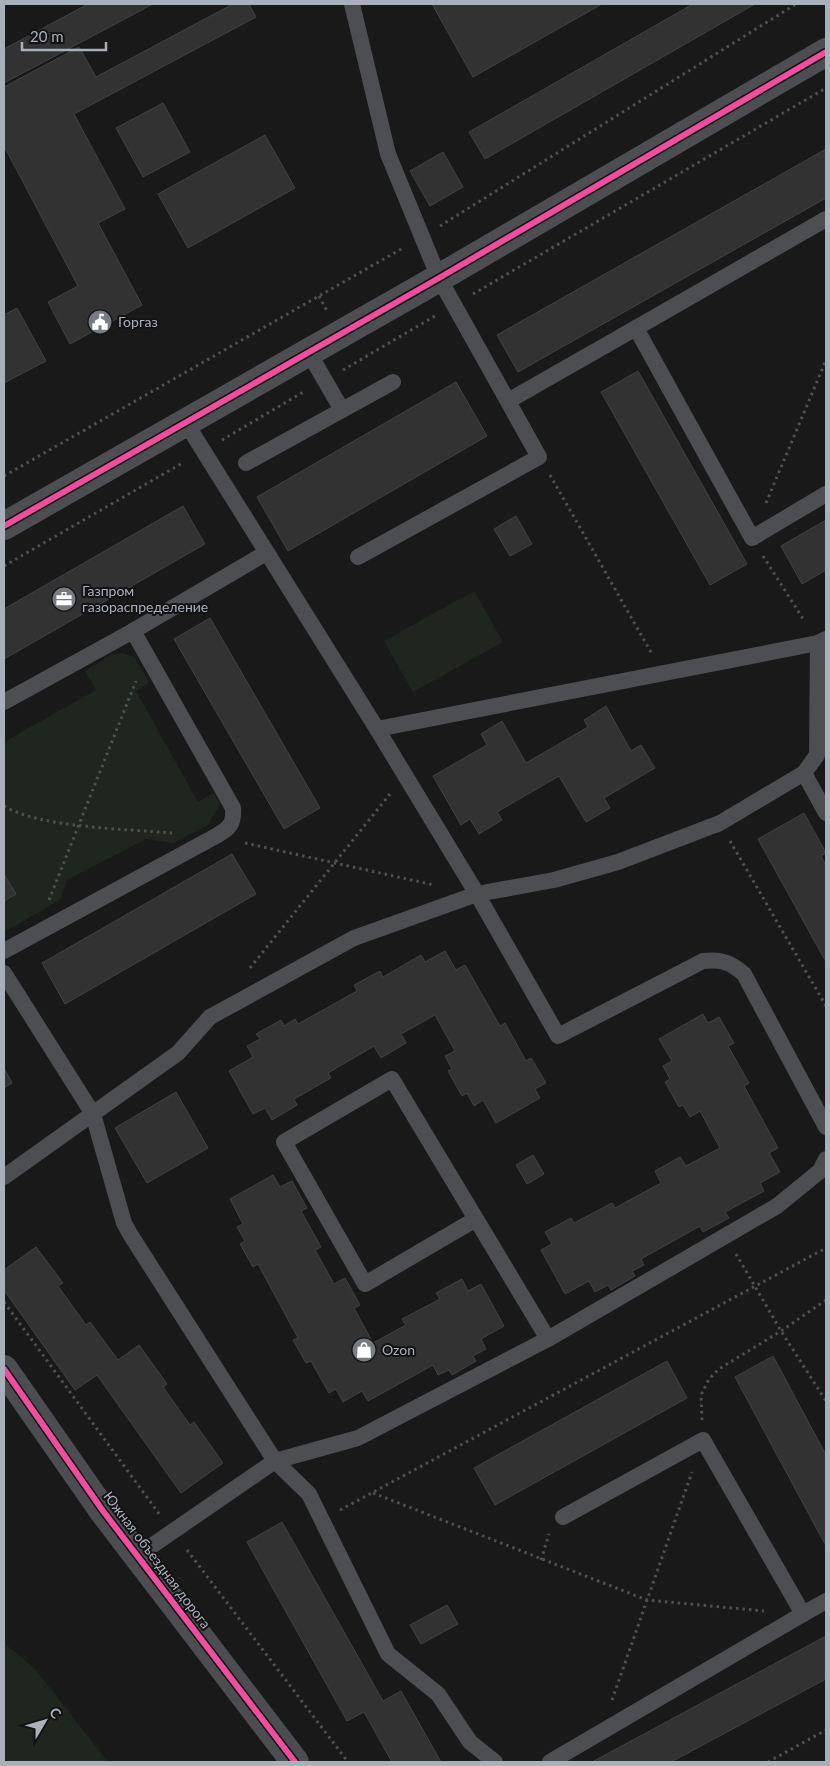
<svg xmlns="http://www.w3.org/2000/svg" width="830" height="1766" viewBox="0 0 830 1766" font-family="Lato,sans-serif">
<rect width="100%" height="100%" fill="#191919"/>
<g fill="#1f261f">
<path d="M474,591L503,642L413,692L384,641Z"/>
<path d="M123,653L134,657L149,682L136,691L198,802L214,793L220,804L208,825L173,843L146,839L67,880L60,900L4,932V742L96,690L85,671L111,655Z"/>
<path d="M4,1643L35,1669L108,1762H4Z"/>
</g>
<g fill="#323233" stroke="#414245">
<path d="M88,4H153L4,83V49Z"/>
<path d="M233,4H249L256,17L74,114L125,209L98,223L142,305L70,344L48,302L78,286L4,146V87L79,47L96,77Z"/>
<path d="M432,4H602L473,77Z"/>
<path d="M693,4H755L485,159L469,132Z"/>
<path d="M163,103L190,152L143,177L116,128Z"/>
<path d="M265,135L295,188L188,248L158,194Z"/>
<path d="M826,149V198L518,372L497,335Z"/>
<path d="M443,152L463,187L430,206L410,171Z"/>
<path d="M17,308L46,361L4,383V315Z"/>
<path d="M638,371L747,564L710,585L601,392Z"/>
<path d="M456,382L487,436L288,551L257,497Z"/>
<path d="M183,506L205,544L4,659V609Z"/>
<path d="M516,516L532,544L510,556L494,529Z"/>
<path d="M826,520V570L802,584L781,546Z"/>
<path d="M210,618L320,808L284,829L174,639Z"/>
<path d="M606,706L631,751L641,745L655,768L604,798L610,808L586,822L559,776L497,812L502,820L479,834L470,819L461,825L433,776L487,745L481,734L502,721L526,763L588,727L584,720Z"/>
<path d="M804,813L826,853L821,856L826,866V962L758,839Z"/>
<path d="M232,854L256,894L65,1004L42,963Z"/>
<path d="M5,876L16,894L4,901V877Z"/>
<path d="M445,951L456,970L465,965L500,1026L505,1023L526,1061L531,1058L546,1083L535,1089L540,1098L496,1123L483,1100L474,1106L467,1093L462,1096L448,1071L452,1069L445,1056L455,1051L435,1015L401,1034L406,1043L381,1058L374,1046L328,1073L331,1078L294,1099L297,1105L272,1120L265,1108L253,1114L229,1071L253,1057L247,1046L260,1039L256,1034L281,1020L284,1026L295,1019L298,1024L357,991L354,985L380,971L383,977L421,955L425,962Z"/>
<path d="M703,1014L708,1023L719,1017L734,1043L728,1046L749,1083L744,1086L778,1148L769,1153L780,1172L760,1183L764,1191L725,1212L729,1218L703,1232L700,1226L641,1259L644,1265L632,1271L635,1276L611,1290L608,1285L595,1292L589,1281L565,1294L541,1250L552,1244L545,1232L571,1218L574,1223L612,1203L615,1208L661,1183L655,1171L680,1157L686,1166L720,1148L700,1111L690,1117L683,1105L679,1107L665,1082L670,1079L663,1066L672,1061L659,1039Z"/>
<path d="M4,1068L12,1083L4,1088Z"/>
<path d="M176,1092L208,1148L147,1183L115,1128Z"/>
<path d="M533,1155L544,1174L527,1184L516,1165Z"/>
<path d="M273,1175L280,1187L292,1181L307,1208L301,1211L321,1247L315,1250L334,1284L345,1278L360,1305L354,1308L373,1343L406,1325L402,1319L440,1299L436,1293L462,1279L468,1291L481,1284L504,1326L481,1339L486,1349L473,1356L476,1361L452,1375L449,1370L438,1375L433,1365L368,1401L362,1391L343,1402L336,1389L329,1393L311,1361L306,1363L293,1340L298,1338L258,1264L253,1267L240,1244L245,1241L237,1227L243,1224L230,1199Z"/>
<path d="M36,1247L63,1283L58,1286L86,1325L90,1322L118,1360L139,1345L167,1384L163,1387L190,1425L194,1422L223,1463L181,1493L97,1375L75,1390L4,1290V1270Z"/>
<path d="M773,1356L826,1455V1546L735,1377Z"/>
<path d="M667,1361L687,1398L495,1505L474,1468Z"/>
<path d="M282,1522L383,1701L401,1691L441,1762H392L364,1712L347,1721L247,1542Z"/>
<path d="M447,1605L458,1624L421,1644L410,1625Z"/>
<path d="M826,1636V1679L671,1762H592Z"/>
</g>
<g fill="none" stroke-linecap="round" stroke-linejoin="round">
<g stroke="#4f5054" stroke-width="3" stroke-dasharray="2.5 4" stroke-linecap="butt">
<path d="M440,226L796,4"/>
<path d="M473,294L826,88"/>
<path d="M319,296L327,311"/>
<path d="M343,370L435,316"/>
<path d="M222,440L305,391"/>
<path d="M550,475L652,654"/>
<path d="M4,476L403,248"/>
<path d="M766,503L826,360"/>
<path d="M763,556L805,622"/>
<path d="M4,566L184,462"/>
<path d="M4,806C40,828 128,829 172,833"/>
<path d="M730,841L826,1006"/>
<path d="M245,843L434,885"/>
<path d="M49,900L136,681"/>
<path d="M250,968L390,794"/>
<path d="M736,1254L781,1331L826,1401"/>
<path d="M4,1302L160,1515"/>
<path d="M702,1420L701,1395L709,1379L719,1369L781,1331L826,1300"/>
<path d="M373,1493L647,1600L764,1611"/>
<path d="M340,1510L826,1248"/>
<path d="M187,1550L348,1762"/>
<path d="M541,1560L549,1534"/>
<path d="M612,1700L692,1472"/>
<path d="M768,1762L826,1730"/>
</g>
<g stroke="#4d4e52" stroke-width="16">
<path d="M352,4L388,154L439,278L539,457L358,557"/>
<path d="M826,219L636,328L752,538L826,494"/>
<path d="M309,353L342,410"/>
<path d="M508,401L636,328"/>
<path d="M186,423L377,729L477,894L558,1036L703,961C721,959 730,962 744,974L826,1127"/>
<path d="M246,463L393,382"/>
<path d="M4,702L133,631L266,553"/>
<path d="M377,729L818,643L826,639"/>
<path d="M804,773L826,813"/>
<path d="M4,951L216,836C230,828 234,824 233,808L133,631"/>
<path d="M4,973L93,1114L124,1223L130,1234L275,1461L309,1494L388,1654L438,1694L470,1742L495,1762"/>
<path d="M4,1177L178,1053L210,1017L354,938L477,894L554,880L618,862L720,823L804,773L817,755L818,643"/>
<path d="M476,1219L365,1284L284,1142L392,1079L548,1339"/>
<path d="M137,1556L275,1461L358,1438L548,1339L777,1206L820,1171L826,1159"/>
<path d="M803,1614L826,1601"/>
<path d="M550,1762L803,1614L703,1440L563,1517"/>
</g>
<path stroke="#4d4e52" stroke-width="28" d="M4,526L439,278L826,52"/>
<path stroke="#4c4d50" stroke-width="28" d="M4,1369L103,1511L295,1762"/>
<defs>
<g id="cycleway">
<path d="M4,526L439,278L826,52"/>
<path d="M4,1369L103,1511L295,1762"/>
</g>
</defs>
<use href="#cycleway" stroke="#131315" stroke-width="9"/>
<use href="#cycleway" stroke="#ef4d9e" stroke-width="6"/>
</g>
<defs>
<symbol id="civic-disc" viewBox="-11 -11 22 22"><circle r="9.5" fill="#777b82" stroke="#131315"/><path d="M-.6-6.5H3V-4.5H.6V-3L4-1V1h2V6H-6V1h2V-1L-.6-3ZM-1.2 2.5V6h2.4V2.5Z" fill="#fff"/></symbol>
<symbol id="office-disc" viewBox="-11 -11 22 22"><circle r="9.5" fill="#777b82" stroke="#131315"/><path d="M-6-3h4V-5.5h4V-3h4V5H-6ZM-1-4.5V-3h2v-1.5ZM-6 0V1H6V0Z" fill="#fff"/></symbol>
<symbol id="shop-disc" viewBox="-11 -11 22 22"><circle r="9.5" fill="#777b82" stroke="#131315"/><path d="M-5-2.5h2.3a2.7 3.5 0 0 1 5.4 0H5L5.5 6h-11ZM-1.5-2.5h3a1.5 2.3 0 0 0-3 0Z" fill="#fff"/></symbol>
</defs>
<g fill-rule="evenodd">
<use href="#civic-disc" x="86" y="308" width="28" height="28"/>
<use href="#office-disc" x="50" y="585" width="28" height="28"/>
<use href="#shop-disc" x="350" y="1336" width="28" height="28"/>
</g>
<g text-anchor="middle" stroke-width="4" stroke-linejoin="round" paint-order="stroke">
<g font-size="14" fill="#aab0ba" stroke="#131315" text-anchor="start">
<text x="118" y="327">Горгаз</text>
<text x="82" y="596">Газпром<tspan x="82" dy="16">газораспределение</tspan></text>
<text x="382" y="1355">Ozon</text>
</g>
<g font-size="14" fill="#aab0ba" stroke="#131315">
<text transform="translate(157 1560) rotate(53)" y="5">Южная объездная дорога</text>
</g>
</g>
<rect width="830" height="1766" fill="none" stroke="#aab0ba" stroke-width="10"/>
<g transform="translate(45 1721) rotate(52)" stroke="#131315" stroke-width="4" paint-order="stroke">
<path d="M0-4L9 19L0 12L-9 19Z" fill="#aab0ba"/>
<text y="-8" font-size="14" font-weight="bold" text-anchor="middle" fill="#aab0ba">С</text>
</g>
<path d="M22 42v8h84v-8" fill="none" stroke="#aab0ba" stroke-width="2.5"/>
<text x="30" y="42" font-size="15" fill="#aab0ba" stroke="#131315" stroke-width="4" paint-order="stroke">20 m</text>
</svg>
